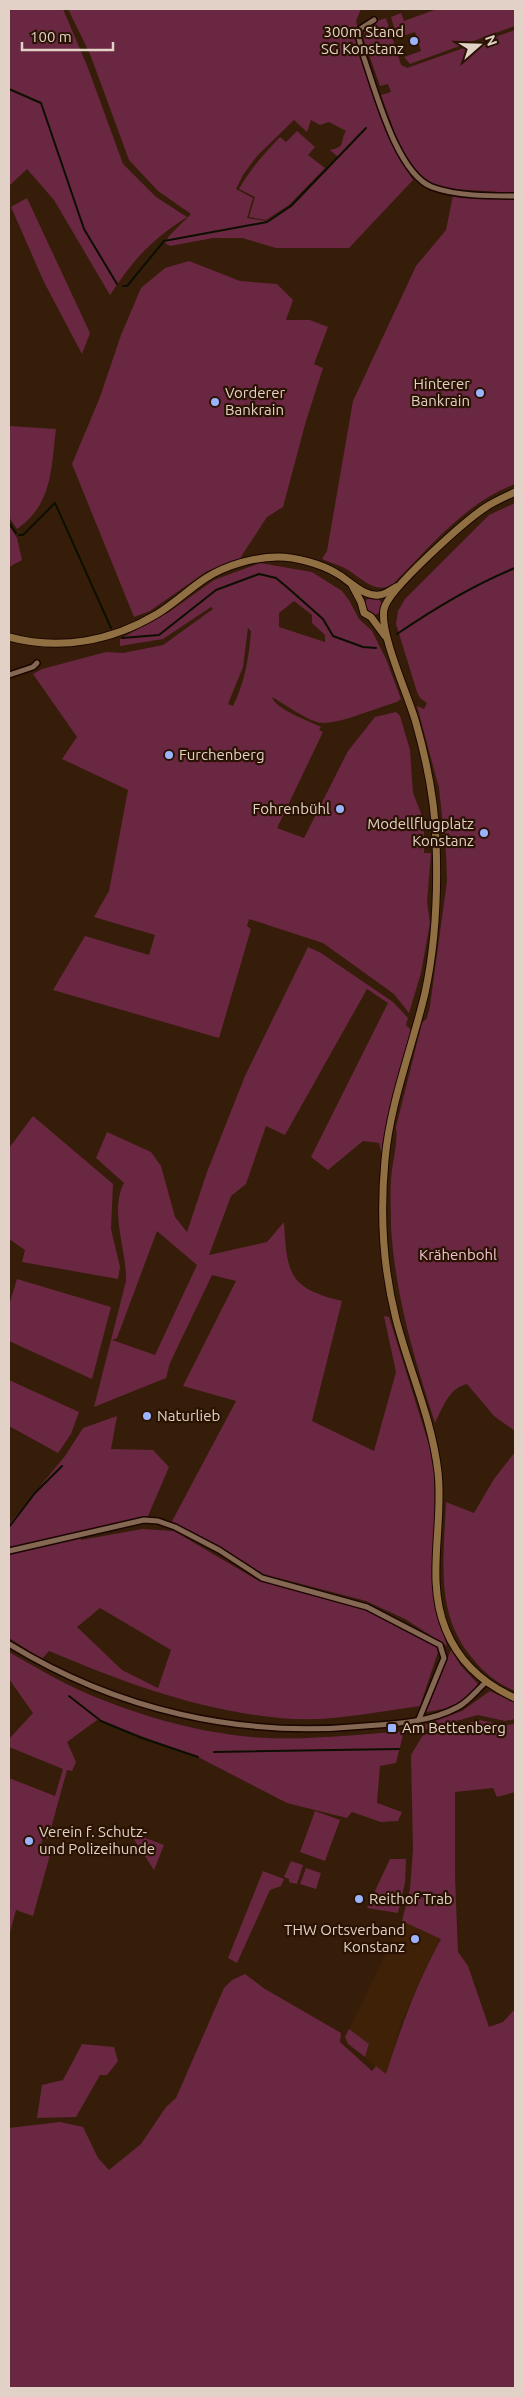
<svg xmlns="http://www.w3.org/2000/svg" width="524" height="2397" viewBox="0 0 524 2397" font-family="Ubuntu,sans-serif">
<rect width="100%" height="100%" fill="#351d09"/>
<path fill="#3f2108" d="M402,1921L441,1938L430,1958L401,2024L386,2075L365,2057L369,2044L349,2029Z"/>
<g fill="#6a2742" fill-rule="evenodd">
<path d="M9,9H63L88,68L123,164L156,197L187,217C150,241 134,259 110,295L54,200L27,169L9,186Z"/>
<path d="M68,9H361L356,21L365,54L400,160L413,180L349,248H276L242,238H213L170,246L165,243L169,236L191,214L158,191L129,160L90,54ZM294,120L307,132L311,120L320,125L329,122L346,131C339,142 347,147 330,150L338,157L291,206L266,221L247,218L253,198L236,189L243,175L257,156Z"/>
<path d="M437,9H515V26L410,64L404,57L421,51L415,32L397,38L391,17L401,13L404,21Z"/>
<path d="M386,18L401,65L407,68L515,30V193L453,189L432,185L416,174L404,158L381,95L391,92L388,84L380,86L361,32L365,25Z"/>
<path d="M297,131L315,147L308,155L325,168L289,205L266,220L249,217L255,197L239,189C250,169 264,154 280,137L286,142Z"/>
<path d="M453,195L515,200V484C465,503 430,547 393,584C377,595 362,579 348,570C340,565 331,563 322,559L327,551L353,401L416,266L446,230Z"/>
<path d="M27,198L90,333L82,354L44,282L11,207Z"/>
<path d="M189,261L240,281L277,284L293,300L286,320H310L328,327L314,364L323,368L306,421L283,507L267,517L237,563L207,571L150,611L134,617L72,464L100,397L121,335L141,288L165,268Z"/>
<path d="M9,426L56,429C51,468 53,504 17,529L9,517Z"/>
<path d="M515,503V1431L494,1416L467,1384C449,1388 443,1407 435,1423C414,1358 395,1295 391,1226C391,1211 390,1195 391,1180C392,1163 398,1144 396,1127L422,1023L427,1018L430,1006L447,881L446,852L439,788L417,706L424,709L427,703L420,698L417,692L396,624L398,611L405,599L489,515Z"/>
<path d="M9,525L17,538L22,560L9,567Z"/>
<path d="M260,563L312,572L342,591L349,600L359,619L372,631L386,659L401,699L397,702C380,707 338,724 323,723C310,723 283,703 272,697C275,709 309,721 321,727L319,730L323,732L277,828L304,838L348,751L375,717L396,712L400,716L410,750L413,793L424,821V853H431L427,902L430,923L421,973L409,1013L394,994L323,943L249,919L247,926L251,929L219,1038L53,990L85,936L149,955L155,935L94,917L109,891L128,790L62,759L77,737L33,674L42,669L106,652L123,653L163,645L213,609L211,607L163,639L120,646V639L169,612L214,580ZM294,601L312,615V623L325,635V642L279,627V613ZM248,628L251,631C249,657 245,682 233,706L228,704L243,667Z"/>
<circle cx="373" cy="606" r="9"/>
<path d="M308,947L321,953L393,1002L408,1018L406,1025L412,1031L386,1124L382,1155L379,1143L363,1141L328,1170L311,1157L388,1003L367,989L285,1135L266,1126L246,1184L231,1196L209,1255L267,1242L284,1222C287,1273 288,1288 342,1301L312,1421L374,1451L396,1372L384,1316L389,1317L429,1445L434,1472L435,1515L432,1579L435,1605L447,1646L405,1619L366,1601L263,1574L220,1548L170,1525L236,1401L183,1386L236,1281L212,1275L170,1363L166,1378L94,1407L126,1281C127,1251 109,1211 124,1183L96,1158L107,1132L151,1152L161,1166L175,1217L187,1232L207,1172L245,1076ZM157,1231L197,1265L155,1355L112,1340L117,1338Z"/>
<path d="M33,1116L113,1184L111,1229L120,1267L118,1279L22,1262L25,1250L9,1239V1148Z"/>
<path d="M17,1279L111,1307L92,1379L9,1341V1305Z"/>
<path d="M9,1380L79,1412L71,1434L58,1453L9,1426Z"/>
<path d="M117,1416L111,1449L153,1450L169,1467L145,1523L81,1537V1540L142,1529L174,1531L259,1581L366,1610L391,1621L437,1646L438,1652L420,1706C375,1712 326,1723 280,1718C197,1710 125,1683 49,1651L42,1659L9,1638V1524L65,1456L83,1428ZM100,1608L171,1650L158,1688L122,1670L77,1627Z"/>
<path d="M515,1452V1691C498,1684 484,1673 473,1659C434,1614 444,1558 446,1502L474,1513L494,1479Z"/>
<path d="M451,1650L461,1666L478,1684C467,1704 448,1709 426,1712Z"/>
<path d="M9,1652C32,1665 55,1679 79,1690C133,1714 194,1732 252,1737C302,1741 354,1735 404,1731L396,1763L380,1766L377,1803L402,1812L398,1821L381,1822L352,1812L347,1818L287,1803L198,1757L97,1720L67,1742L76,1762L72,1771L67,1770L48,1839L43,1838L39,1851L50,1855L33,1916L16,1910L9,1936V1778L55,1796L63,1769L9,1747V1739L33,1713L9,1679Z"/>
<path d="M490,1691L515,1703V1719L505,1721L478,1715L420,1731L424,1725L462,1711Z"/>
<path d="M479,1720L504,1725L515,1724V1792L497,1797L493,1788L455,1792V1877L458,1952L468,1966L489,2027L503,2022L515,2009V2388H9V2128L60,2122L83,2127L98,2158L109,2170L141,2144L166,2107L176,2098L224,1988L232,1980L245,1974L265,1989L341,2033L340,2042L372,2071L376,2066L386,2074C401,2027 417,1982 441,1939L402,1921L410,1889L413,1849L411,1755L423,1735Z"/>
<path d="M315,1811L340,1820L325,1861L300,1852Z"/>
<path d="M129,1832L164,1845L154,1870Z"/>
<path d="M390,1859H406L405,1883L398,1913L367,1908Z"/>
<path d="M291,1861L303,1865L297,1884L289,1882V1879L284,1877Z"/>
<path d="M306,1868L321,1873L316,1889L300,1884Z"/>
<path d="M263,1871L284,1879L281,1886L270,1890L237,1963L228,1958Z"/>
<path d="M349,2029L369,2044L365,2057L348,2044L345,2037Z"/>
<path d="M82,2044L114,2047L118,2061L107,2075H100L76,2117L37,2118L42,2085L63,2080Z"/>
</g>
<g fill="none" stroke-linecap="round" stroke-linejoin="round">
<g stroke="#0c0f00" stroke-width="2">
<path d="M9,89L41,103L84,229L117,284"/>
<path d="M123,286H127L164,241L267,222L291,206L366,128"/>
<path d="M9,523L16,533"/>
<path d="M19,535H23L55,503L111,628"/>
<path d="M397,634C435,608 473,585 515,568"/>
<path d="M122,638L159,635L216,590L259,574L276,578L288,588L323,619L333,636L363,647L376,648"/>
<path d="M9,1527L35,1493L62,1466"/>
<path d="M69,1696L101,1721L142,1738L198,1757"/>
<path d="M214,1752L399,1749"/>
</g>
<defs>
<g id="street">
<path d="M374,20L360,29L359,38L362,52C375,88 396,173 432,187C456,196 489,196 515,196"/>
<path d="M9,675L33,667L37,663"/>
<path d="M9,1551L144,1520L158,1521L175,1527L219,1550L262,1578L367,1607L440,1645L444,1658L419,1719"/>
<path d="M9,1644C117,1710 239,1738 365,1726C395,1724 431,1722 458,1707C469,1701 477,1690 486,1682"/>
</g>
<g id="secondary">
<path d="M515,492C505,497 495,501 486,507C466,520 388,589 384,609C379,633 409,697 416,723C427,762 435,801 436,841C438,892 436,942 425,993C412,1048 390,1103 385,1160C380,1213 383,1268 396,1319C409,1370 432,1419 438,1472C444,1524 425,1580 446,1630C459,1662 484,1684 515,1698"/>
<path d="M352,585L361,602L364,613L371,617L385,636"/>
<path d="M9,637C60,651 112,641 157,614C175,603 189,589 206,578C226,565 255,557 278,557C296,557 321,564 336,573C349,580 363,597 379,595C384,595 391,590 396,587"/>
</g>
</defs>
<use href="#street" stroke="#1b0600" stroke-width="8"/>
<use href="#secondary" stroke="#1b0600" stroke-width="9"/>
<use href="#street" stroke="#856853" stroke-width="5"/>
<use href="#secondary" stroke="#907043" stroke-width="7"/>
</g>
<g fill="#9bb4fd" stroke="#2a1302" stroke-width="2">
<circle cx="414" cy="41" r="5"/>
<circle cx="480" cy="393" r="5"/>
<circle cx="215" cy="402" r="5"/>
<circle cx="169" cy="755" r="5"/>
<circle cx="340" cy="809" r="5"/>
<circle cx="484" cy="833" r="5"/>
<circle cx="147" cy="1416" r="5"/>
<rect x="387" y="1723" width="10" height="10" rx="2.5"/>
<circle cx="29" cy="1841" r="5"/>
<circle cx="359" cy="1899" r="5"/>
<circle cx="415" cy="1939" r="5"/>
</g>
<g text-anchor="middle" stroke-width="4.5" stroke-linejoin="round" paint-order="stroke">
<g font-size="15" fill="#e2d1c6" stroke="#2a1302" text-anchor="start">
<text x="404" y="37" text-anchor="end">300m Stand<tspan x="404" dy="17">SG Konstanz</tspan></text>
<text x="470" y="389" text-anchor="end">Hinterer<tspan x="470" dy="17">Bankrain</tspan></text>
<text x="225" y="398">Vorderer<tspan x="225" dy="17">Bankrain</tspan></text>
<text x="179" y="760">Furchenberg</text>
<text x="330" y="814" text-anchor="end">Fohrenbühl</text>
<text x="474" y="829" text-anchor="end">Modellflugplatz<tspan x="474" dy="17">Konstanz</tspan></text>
<text x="157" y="1421">Naturlieb</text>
<text x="402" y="1733">Am Bettenberg</text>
<text x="39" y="1837">Verein f. Schutz-<tspan x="39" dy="17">und Polizeihunde</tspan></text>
<text x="369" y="1904">Reithof Trab</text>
<text x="405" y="1935" text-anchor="end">THW Ortsverband<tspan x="405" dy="17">Konstanz</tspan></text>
</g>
<g font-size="15" fill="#f1c3d2" stroke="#2a1302">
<text x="458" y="1260">Krähenbohl</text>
</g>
</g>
<rect width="524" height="2397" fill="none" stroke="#e2d1c6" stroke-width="20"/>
<g transform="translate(479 45) rotate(70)" stroke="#2a1302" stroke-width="4" paint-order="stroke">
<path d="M0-4L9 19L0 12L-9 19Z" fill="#e2d1c6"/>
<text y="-8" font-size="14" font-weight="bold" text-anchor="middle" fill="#e2d1c6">N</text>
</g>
<path d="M22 42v8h91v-8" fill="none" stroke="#e2d1c6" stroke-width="2.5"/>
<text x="30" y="42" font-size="15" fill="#e2d1c6" stroke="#2a1302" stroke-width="4" paint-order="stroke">100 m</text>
</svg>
